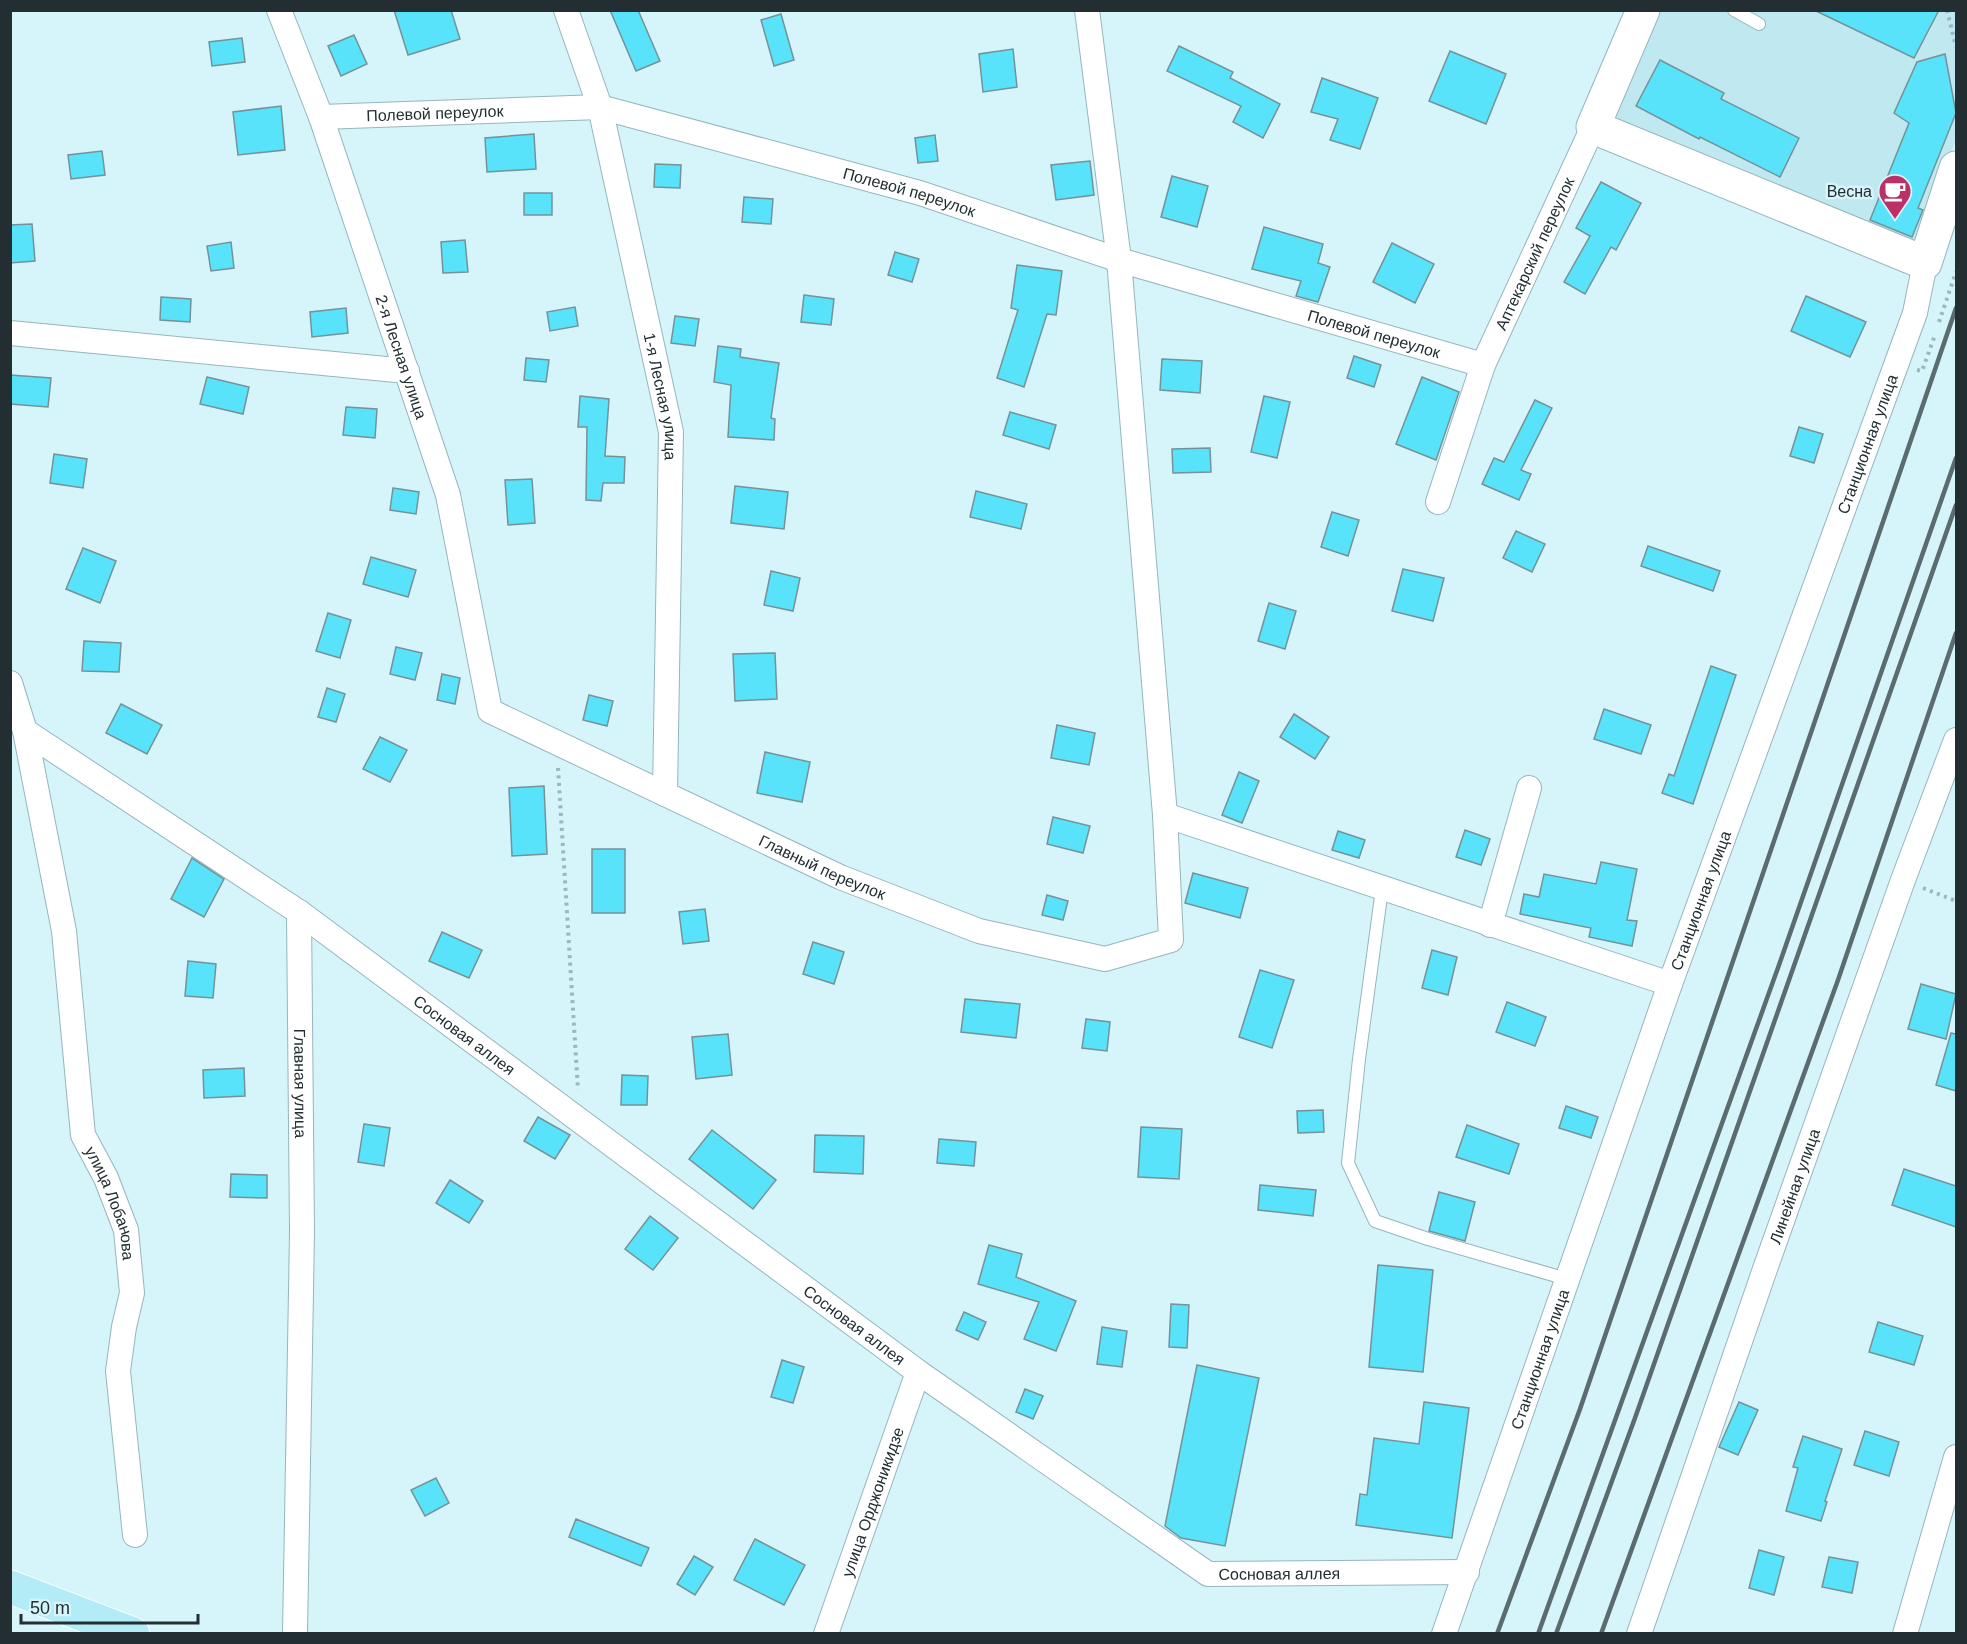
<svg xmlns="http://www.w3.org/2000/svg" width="1967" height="1644" viewBox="0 0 1967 1644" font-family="Helvetica,sans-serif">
<rect width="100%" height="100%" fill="#d5f5fb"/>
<path fill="#c0e8f0" d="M1657,11H1956V138L1920,251L1607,121Z"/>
<g fill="#59e3fb" stroke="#759298" stroke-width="1.5">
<path d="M394,10H451L460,39L408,55Z"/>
<path d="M610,10H638L660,61L636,71Z"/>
<path d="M1814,10H1939L1914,58Z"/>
<path d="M781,14L794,60L774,66L761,20Z"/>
<path d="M354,35L367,64L341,76L328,46Z"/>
<path d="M242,38L245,62L212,66L209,42Z"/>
<path d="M1179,46L1233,72L1230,78L1280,104L1263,138L1233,122L1241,106L1167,71Z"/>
<path d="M1013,49L1017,87L983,92L979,54Z"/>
<path d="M1450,51L1506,74L1486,124L1429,101Z"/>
<path d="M1945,54L1956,113L1918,208L1923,210L1912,237L1870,220L1909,123L1894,113L1917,62Z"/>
<path d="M1660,60L1724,93L1721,99L1799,138L1780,177L1700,137L1699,139L1636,106Z"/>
<path d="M1322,78L1378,98L1360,149L1330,140L1338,119L1311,112Z"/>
<path d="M281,106L285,150L238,155L233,112Z"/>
<path d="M534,134L536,169L487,172L485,138Z"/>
<path d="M935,135L938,161L918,163L915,138Z"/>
<path d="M102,151L105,175L71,179L68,155Z"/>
<path d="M1090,161L1094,195L1056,200L1051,165Z"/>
<path d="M655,164L681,165L680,188L654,187Z"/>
<path d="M1172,176L1208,186L1197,227L1161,217Z"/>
<path d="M1601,182L1641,203L1616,250L1611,247L1585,294L1564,282L1590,236L1576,228Z"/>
<rect x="524" y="193" width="28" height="22"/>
<path d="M744,197L773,199L771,224L742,222Z"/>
<path d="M32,224L35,261L10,263V225Z"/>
<path d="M1264,227L1323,244L1318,263L1330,267L1318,302L1296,296L1301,281L1252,269Z"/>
<path d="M465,240L468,272L443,273L441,242Z"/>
<path d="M231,242L234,268L211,271L207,246Z"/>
<path d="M1392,243L1434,264L1415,303L1373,282Z"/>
<path d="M895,252L919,259L912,282L888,275Z"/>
<path d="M1017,265L1062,271L1056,315L1047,314L1024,387L997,378L1018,310L1011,308Z"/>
<path d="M804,295L834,299L831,325L801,322Z"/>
<path d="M1806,296L1866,322L1850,357L1791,331Z"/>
<path d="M161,297L191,299L190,322L160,320Z"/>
<path d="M575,307L578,326L550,331L547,312Z"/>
<path d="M346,308L348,333L312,337L310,312Z"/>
<path d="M675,316L699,319L695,346L671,343Z"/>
<path d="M718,346L741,349L740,357L779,363L771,418L775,419L774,440L728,437L731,385L714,382Z"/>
<path d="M1354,356L1381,365L1374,387L1347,378Z"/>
<path d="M526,358L549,360L546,382L524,380Z"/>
<path d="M1162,359L1202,361L1200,393L1160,390Z"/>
<path d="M10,375L51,378L48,407L10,404Z"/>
<path d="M207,377L249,387L243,414L200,404Z"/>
<path d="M1422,377L1459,392L1436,460L1396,444Z"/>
<path d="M580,396L609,399L605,456L625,457L624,483H603L601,501L586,500L587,427H578Z"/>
<path d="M1264,396L1290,402L1277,458L1251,452Z"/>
<path d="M1535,400L1552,408L1521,470L1531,474L1519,500L1482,484L1494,458L1504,462Z"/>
<path d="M346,407L377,409L375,438L343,435Z"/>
<path d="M1010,412L1056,425L1049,449L1003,435Z"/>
<path d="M1799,427L1823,434L1814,463L1790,456Z"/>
<path d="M1210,448L1211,472L1173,473L1172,449Z"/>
<path d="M54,454L87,459L83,488L50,483Z"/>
<path d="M532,479L535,523L508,525L505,480Z"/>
<path d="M735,486L788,492L784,529L731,523Z"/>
<path d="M393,488L419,492L416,514L390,510Z"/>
<path d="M976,491L1027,504L1021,529L970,517Z"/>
<path d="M1332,512L1359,520L1348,556L1321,547Z"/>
<path d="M1516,531L1545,544L1532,572L1503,558Z"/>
<path d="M1648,546L1720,571L1713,591L1641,566Z"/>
<path d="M83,548L116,561L100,603L66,589Z"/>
<path d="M371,557L416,570L408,597L363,584Z"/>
<path d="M1403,569L1444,578L1433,621L1392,611Z"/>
<path d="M771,571L800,578L793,611L764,605Z"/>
<path d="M1269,603L1296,611L1285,649L1258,641Z"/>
<path d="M328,613L351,620L340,658L316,651Z"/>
<path d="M84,641L121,643L119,672L82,671Z"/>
<path d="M396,647L422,653L415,680L390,674Z"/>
<path d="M775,653L777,699L735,701L733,654Z"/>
<path d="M1711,666L1736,675L1693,804L1662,793L1669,774L1674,776Z"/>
<path d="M442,674L460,678L455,704L437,700Z"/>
<path d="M327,688L345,694L336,722L318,717Z"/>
<path d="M589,695L613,701L607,726L583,720Z"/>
<path d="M121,704L162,725L147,754L106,733Z"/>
<path d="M1604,709L1651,725L1641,754L1594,739Z"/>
<path d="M1294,714L1329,737L1315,759L1280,737Z"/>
<path d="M1057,725L1095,733L1089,765L1051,758Z"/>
<path d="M380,737L407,750L390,782L363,769Z"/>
<path d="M765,752L810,762L802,802L757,793Z"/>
<path d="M1239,772L1259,781L1242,823L1222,815Z"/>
<path d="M544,786L547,854L512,856L509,788Z"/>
<path d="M1053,817L1090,826L1083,853L1047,844Z"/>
<path d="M1465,830L1490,839L1481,865L1456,857Z"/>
<path d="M1338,831L1365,840L1359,858L1332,850Z"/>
<rect x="592" y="849" width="33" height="64"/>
<path d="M192,858L224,879L204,917L171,899Z"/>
<path d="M1601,862L1637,869L1627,920L1637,921L1632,946L1589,937L1591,928L1520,914L1524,894L1539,897L1544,874L1596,884Z"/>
<path d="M1193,873L1248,888L1240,918L1185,903Z"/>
<path d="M1047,895L1068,901L1063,920L1042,915Z"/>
<path d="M705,909L709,941L683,944L679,912Z"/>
<path d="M442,932L482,950L469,978L429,961Z"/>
<path d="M813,942L844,952L834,984L803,974Z"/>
<path d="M1432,950L1457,957L1448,995L1422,988Z"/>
<path d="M188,961L216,964L213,998L185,996Z"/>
<path d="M1260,970L1294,980L1272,1048L1239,1037Z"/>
<path d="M1921,984L1956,994L1946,1039L1908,1029Z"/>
<path d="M965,999L1020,1004L1016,1038L961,1032Z"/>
<path d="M1507,1002L1546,1017L1535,1046L1496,1032Z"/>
<path d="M1086,1019L1110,1022L1107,1051L1082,1048Z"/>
<path d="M1951,1033L1956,1034V1091L1936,1085Z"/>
<path d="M728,1034L732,1075L696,1079L692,1037Z"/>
<path d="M244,1068L245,1096L204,1098L203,1070Z"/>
<path d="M622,1075L648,1076L647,1105H621Z"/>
<path d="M1566,1106L1598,1117L1591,1138L1559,1128Z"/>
<path d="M1323,1110L1324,1132L1298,1133L1297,1111Z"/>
<path d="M538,1117L570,1135L555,1159L524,1141Z"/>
<path d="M364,1124L390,1128L384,1166L358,1162Z"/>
<path d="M1467,1125L1519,1144L1509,1174L1456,1157Z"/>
<path d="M1141,1127L1182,1129L1179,1179L1138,1177Z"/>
<path d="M712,1130L776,1180L753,1209L689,1159Z"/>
<path d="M815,1135L864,1136L863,1174L814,1172Z"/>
<path d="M939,1139L976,1142L974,1166L937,1163Z"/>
<path d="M1904,1169L1956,1186V1227L1892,1205Z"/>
<path d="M231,1174L267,1175V1198L230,1197Z"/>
<path d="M450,1180L483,1201L469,1223L436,1203Z"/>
<path d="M1260,1185L1316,1190L1313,1216L1258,1210Z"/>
<path d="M1439,1192L1475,1202L1465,1241L1429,1231Z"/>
<path d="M650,1216L678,1238L653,1270L625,1249Z"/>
<path d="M989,1245L1022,1254L1016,1277L1076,1301L1056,1351L1024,1339L1039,1302L978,1284Z"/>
<path d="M1378,1265L1433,1270L1423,1372L1369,1367Z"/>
<path d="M1171,1304L1189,1305L1187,1348L1169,1347Z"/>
<path d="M964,1312L986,1322L978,1340L956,1330Z"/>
<path d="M1878,1322L1923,1336L1914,1365L1869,1352Z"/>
<path d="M1102,1327L1127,1331L1122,1367L1097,1364Z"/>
<path d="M782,1360L804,1367L793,1403L771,1397Z"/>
<path d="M1197,1365L1259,1378L1225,1546L1181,1538L1165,1526Z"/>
<path d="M1025,1389L1043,1396L1033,1419L1016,1412Z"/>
<path d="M1424,1402L1469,1408L1452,1538L1356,1525L1360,1494L1367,1495L1374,1438L1419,1444Z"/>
<path d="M1739,1402L1758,1410L1738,1455L1719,1447Z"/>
<path d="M1865,1431L1899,1442L1889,1476L1854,1465Z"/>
<path d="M1803,1436L1842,1449L1825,1501L1827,1502L1821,1521L1786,1511L1798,1468L1793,1467Z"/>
<path d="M436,1478L449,1503L425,1516L411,1490Z"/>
<path d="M576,1519L649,1548L641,1566L569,1537Z"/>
<path d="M755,1539L805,1565L784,1605L734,1580Z"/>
<path d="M1759,1550L1784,1557L1774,1595L1749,1588Z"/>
<path d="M694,1556L713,1567L695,1595L677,1584Z"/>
<path d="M1829,1557L1858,1562L1852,1593L1822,1587Z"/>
</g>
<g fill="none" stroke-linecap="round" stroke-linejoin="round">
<defs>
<g id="lane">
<path d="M1734,10L1759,24"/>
<path d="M1382,889L1359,1059L1348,1163L1375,1221L1428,1239L1567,1279"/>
</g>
<g id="street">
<path id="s1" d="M279,10L321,117L448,495L490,711L840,877L979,931L1105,959L1171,940L1165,815L1119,260L1087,10"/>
<path id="s2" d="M566,10L600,107L671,432L665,794"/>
<path id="s3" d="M321,117L600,107L920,193L1119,260L1483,365"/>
<path d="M10,333L407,371"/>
<path id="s4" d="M1438,502L1483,365L1593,127"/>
<path id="s5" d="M10,683L25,731L299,912L302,1233L295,1634"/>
<path id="s6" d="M25,731L64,931L83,1135L106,1178L126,1230L132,1293L124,1327L118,1371L135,1535"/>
<path d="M1165,815L1670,984"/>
<path id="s7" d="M299,912L918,1372L1208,1574L1467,1572"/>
<path d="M1490,925L1529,788"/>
<path id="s8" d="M826,1634L918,1372"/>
<path id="s9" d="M1444,1634L1670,984L1915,313L1925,263"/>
<path id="s10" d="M1639,1634L1765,1269L1903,880L1956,740"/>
<path d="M1905,1634L1956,1457"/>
</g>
<path id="secondary" d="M1643,10L1593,127L1925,263L1956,168"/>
<path id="primary" d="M10,1587L133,1634"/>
</defs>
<use href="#lane" stroke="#97b5bc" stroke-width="14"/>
<use href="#street" stroke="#97b5bc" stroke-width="26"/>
<use href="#secondary" stroke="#97b5bc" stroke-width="35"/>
<use href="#primary" stroke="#fff" stroke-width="35"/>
<g stroke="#9cb6bb" stroke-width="4" stroke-dasharray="3 4.5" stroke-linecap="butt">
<path d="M1947,10L1956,47"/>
<path d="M1939,322L1956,272"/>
<path d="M1917,370L1922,371L1935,335"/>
<path d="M558,768L578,1090"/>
<path d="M1923,888L1956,901"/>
</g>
<use href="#lane" stroke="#fff" stroke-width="12"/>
<use href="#street" stroke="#fff" stroke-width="24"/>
<use href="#secondary" stroke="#fff" stroke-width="33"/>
<use href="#primary" stroke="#b3ecf7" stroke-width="33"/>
<g stroke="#5a6c70" stroke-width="4.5">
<path d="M1497,1634L1580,1409L1956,308"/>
<path d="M1538,1634L1779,965L1956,458"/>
<path d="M1556,1634L1635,1418L1956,505"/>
<path d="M1601,1634L1838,980L1956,633"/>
</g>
</g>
<defs>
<symbol id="cafe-pin" viewBox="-11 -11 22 30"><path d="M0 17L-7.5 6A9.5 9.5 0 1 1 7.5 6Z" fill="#bc3068" stroke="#d5f5fb"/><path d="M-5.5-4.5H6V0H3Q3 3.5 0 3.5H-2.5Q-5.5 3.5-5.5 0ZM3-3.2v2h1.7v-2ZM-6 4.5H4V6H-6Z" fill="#fff"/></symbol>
</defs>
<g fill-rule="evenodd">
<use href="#cafe-pin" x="1876" y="172" width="38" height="52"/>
</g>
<g text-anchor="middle" stroke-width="5" stroke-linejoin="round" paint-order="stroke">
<g font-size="16" fill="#222e31" stroke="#d5f5fb">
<text dy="6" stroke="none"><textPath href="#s3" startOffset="114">Полевой переулок</textPath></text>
<text dy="6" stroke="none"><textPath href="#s3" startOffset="600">Полевой переулок</textPath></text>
<text dy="6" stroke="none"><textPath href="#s4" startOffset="267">Аптекарский переулок</textPath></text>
<text dy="6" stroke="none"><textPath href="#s3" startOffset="1086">Полевой переулок</textPath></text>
<text dy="6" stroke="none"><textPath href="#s1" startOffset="368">2-я Лесная улица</textPath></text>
<text dy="6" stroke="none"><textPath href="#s2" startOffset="399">1-я Лесная улица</textPath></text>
<text dy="6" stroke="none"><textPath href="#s9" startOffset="1263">Станционная улица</textPath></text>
<text dy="6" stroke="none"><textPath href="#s1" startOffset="1101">Главный переулок</textPath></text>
<text dy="6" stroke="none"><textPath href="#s9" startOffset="777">Станционная улица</textPath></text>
<text dy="6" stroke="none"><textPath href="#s7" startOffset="206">Сосновая аллея</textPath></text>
<text dy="6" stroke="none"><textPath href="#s5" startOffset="550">Главная улица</textPath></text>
<text dy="6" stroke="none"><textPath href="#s10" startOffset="474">Линейная улица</textPath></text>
<text dy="6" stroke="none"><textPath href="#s6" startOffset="483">улица Лобанова</textPath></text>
<text dy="6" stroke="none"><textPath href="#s7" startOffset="692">Сосновая аллея</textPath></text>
<text dy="6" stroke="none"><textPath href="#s9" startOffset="291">Станционная улица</textPath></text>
<text dy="6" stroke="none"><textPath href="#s8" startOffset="140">улица Орджоникидзе</textPath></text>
<text dy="6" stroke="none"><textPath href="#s7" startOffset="1196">Сосновая аллея</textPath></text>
</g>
<g font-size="16" fill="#222e31" stroke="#d5f5fb" text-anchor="end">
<text x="1872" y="197">Весна</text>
</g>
</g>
<rect width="1967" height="1644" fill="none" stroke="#222e31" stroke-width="24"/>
<path d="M21 1614v9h177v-9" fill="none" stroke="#222e31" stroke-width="3"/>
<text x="30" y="1614" font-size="18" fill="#222e31" stroke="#d5f5fb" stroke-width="4.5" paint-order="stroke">50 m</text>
</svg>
